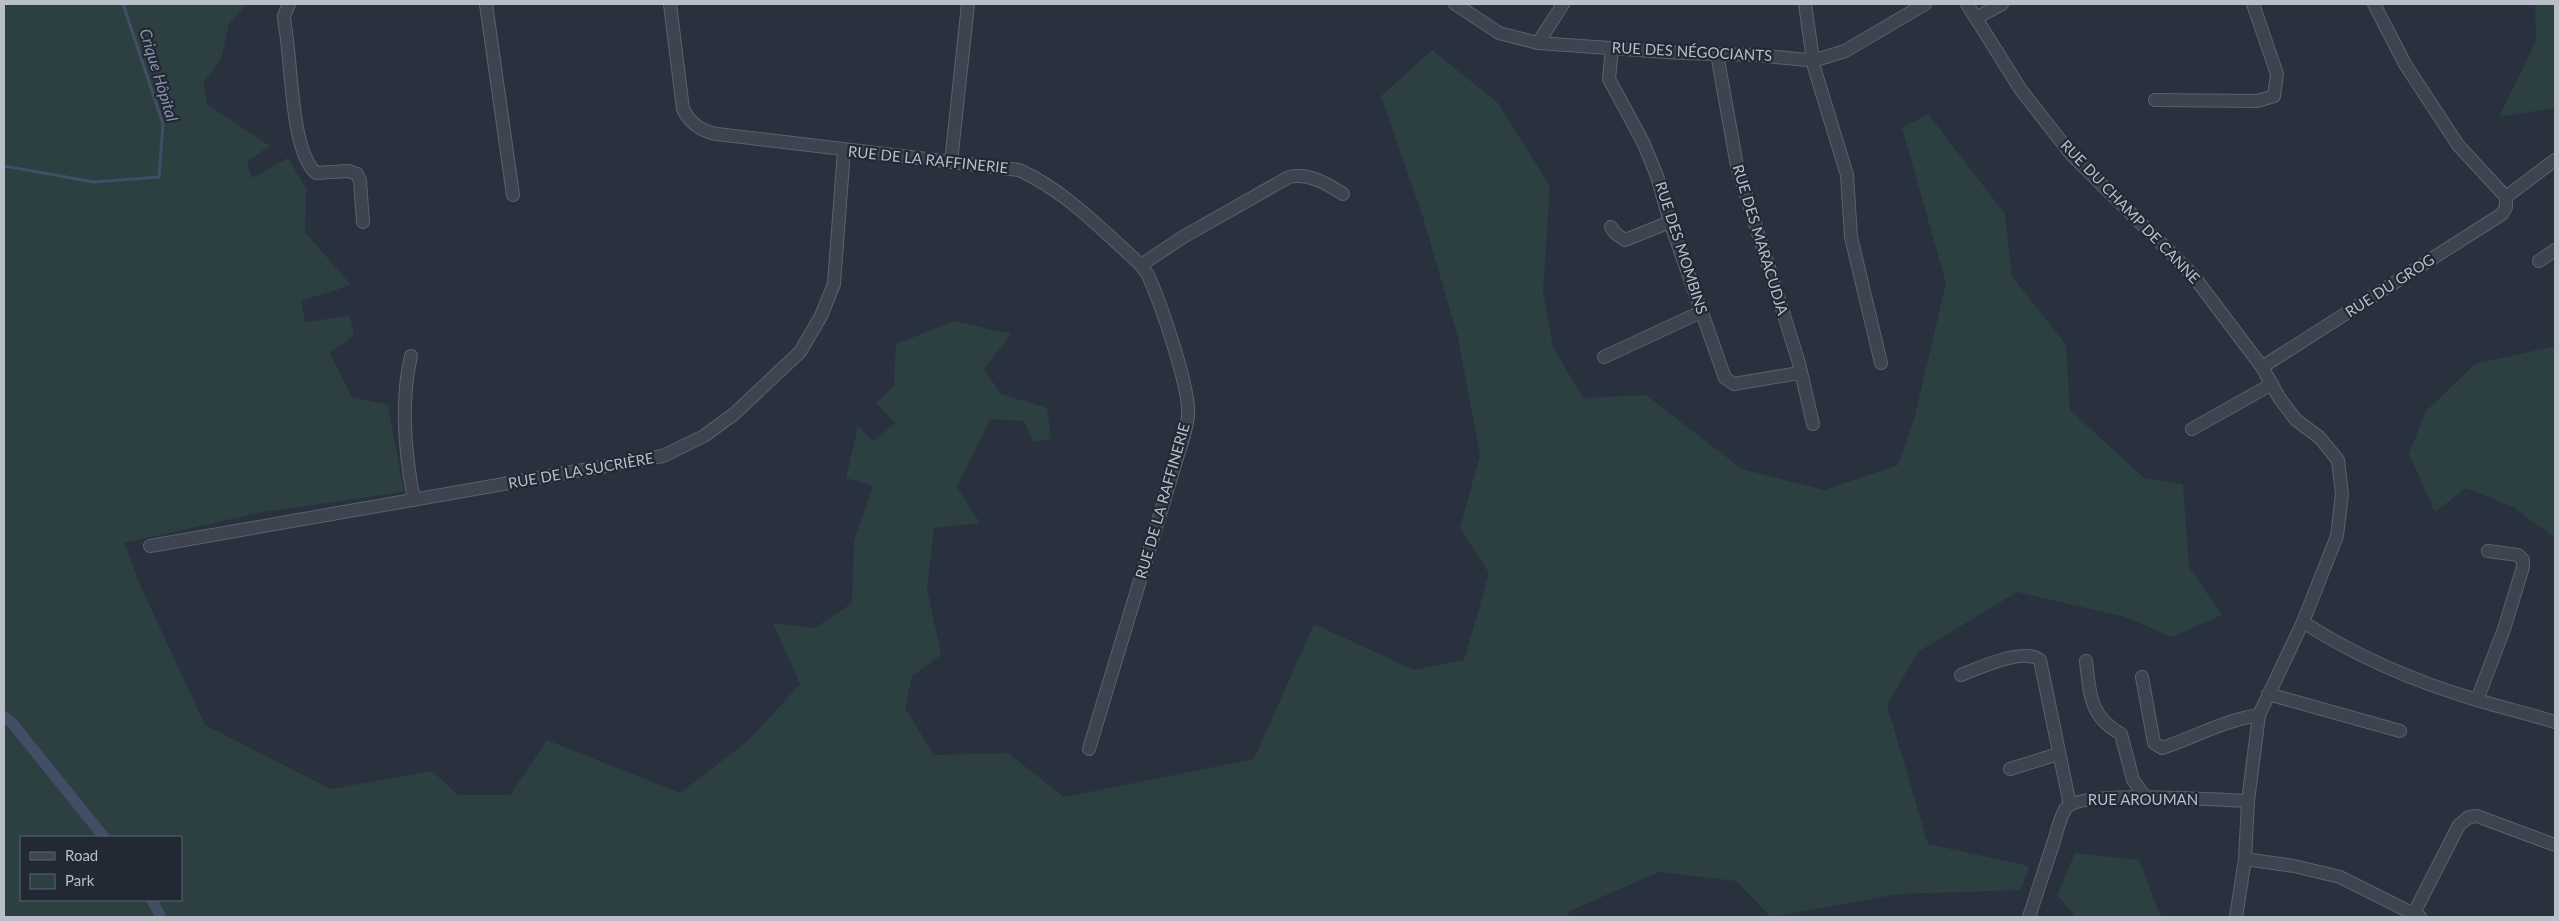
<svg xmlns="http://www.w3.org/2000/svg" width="2559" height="921" viewBox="0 0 2559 921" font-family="Lato,sans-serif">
<rect width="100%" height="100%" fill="#29313f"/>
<g fill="#2c3f41" fill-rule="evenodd">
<path d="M4,4H247L229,24L221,59L203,83L207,104L270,146L247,161L252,178L288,158L306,188L305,232L351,285L301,301L305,322L350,316L354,335L330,353L352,397L388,405L404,492L263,512L124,543L142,589L205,725L331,789L432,771L458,795H510L547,740L680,793L749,740L800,684L773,623L815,628L852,603L854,541L873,486L846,478L858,426L873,441L895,423L876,403L894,386L896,344L954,321L1011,334L984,369L1001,394L1047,408L1051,439L1034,442L1024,421L990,419L957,487L980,523L934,528L927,588L941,655L912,676L905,708L934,755L1008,753L1064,797L1254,759L1314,624L1414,670L1464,660L1489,573L1460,528L1480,455L1458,338L1422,214L1381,96L1432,50L1498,103L1550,186L1543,291L1553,347L1583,398L1646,395L1742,469L1824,490L1898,465L1914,420L1946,283L1902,128L1928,114L2005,214L2012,276L2066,345L2070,410L2144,478L2183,484L2189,567L2222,615L2172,637L2125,617L2017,592L1918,652L1887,705L1928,844L2029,866L2021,890L1899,894L1771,917L1736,881L1659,872L1570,911L1567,917H4ZM181,837V900H21V837Z"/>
<path d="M2535,4H2555V108L2499,117L2536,41Z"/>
<path d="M2555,346V538L2513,507L2466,488L2435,512L2409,454L2426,411L2475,364Z"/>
<path d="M2075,853L2139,860L2161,917H2076L2057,895Z"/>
</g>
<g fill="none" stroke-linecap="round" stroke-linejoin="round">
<path stroke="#414e66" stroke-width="3" d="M4,166L94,182L159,177L163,124L123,4"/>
<g stroke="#414e66" stroke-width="11">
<path d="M4,717L12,723L104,837"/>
<path d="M152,900L161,917"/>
</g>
<defs>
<g id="minor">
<path d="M289,4L284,16L285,26C292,61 290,150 316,173L348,171L357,174L360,181L363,222"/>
<path d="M486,4L513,195"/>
<path d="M670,4L683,109C690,123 700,131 717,134L1019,170C1066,191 1103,231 1141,265L1148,275C1160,302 1191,389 1188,417C1186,431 1181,445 1177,458L1089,749"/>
<path d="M1455,4L1499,33L1538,43L1681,53L1756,55L1807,60H1816L1845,51L1925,4"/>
<path d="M1805,4L1814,67L1847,175L1851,237L1881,363"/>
<path d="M1967,4L2021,90L2071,154L2192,274L2262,367L2280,399L2296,420L2319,437L2338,460L2342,494L2337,536L2303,622L2259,715L2248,801L2245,859L2236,917"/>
<path d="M2374,4L2405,64L2458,145L2506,197"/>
<path d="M1976,18L2002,4"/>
<path d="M1538,43L1563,4"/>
<path d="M1612,48L1609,79L1643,142L1657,176L1670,222L1725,378L1734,384L1799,373"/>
<path d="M1717,54L1737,166L1799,363L1813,424"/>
<path d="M2155,100L2257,101L2274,96L2277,74L2253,4"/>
<path d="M951,162L968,4"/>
<path d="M2506,197L2555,160"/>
<path d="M1611,227L1616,234L1625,240L1670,222"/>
<path d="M2539,261L2555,250"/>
<path d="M1141,265L1183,237L1289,177C1309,173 1326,183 1343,194"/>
<path d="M411,356C400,402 405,454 414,500"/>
<path d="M1604,357L1701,312"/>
<path d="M2262,367L2502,214L2506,207V197"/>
<path d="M2192,429L2272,384"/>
<path d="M150,546L663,456L704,436L734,414L800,352L821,316L834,284L844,150"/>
<path d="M2303,622C2357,657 2416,682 2477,700C2503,708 2530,714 2555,722"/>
<path d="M2086,661C2090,694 2089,716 2121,734L2133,780L2146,798"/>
<path d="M1961,675C1979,668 2023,647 2040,660L2070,805"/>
<path d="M2142,677L2154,743L2162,748C2195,737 2225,720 2259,715"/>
<path d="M2268,694L2400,731"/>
<path d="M2477,700L2504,629L2523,567V560L2518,555L2488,551"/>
<path d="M2010,769L2058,754"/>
<path d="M2245,859L2294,866L2340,877L2420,917"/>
<path d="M2414,913L2459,825L2469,817L2477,816L2555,845"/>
<path d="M2029,917C2037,892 2046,866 2054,841C2057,831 2060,817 2066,808C2079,790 2220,800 2248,801"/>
</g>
</defs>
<use href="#minor" stroke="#5b616c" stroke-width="14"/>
<use href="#minor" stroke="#3d444f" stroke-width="12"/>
</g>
<g text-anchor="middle" stroke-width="4.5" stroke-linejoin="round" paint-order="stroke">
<g font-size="15" fill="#b9bfc9" stroke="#222834">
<text transform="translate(1692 52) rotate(3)" y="5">RUE DES NÉGOCIANTS</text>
<text transform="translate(928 160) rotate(6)" y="5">RUE DE LA RAFFINERIE</text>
<text transform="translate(2130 212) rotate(46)" y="5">RUE DU CHAMP DE CANNE</text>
<text transform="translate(1760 240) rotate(73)" y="5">RUE DES MARACUDJA</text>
<text transform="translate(1681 248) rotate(72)" y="5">RUE DES MOMBINS</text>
<text transform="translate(2390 286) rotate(-33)" y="5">RUE DU GROG</text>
<text transform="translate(581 471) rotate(-10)" y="5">RUE DE LA SUCRIÈRE</text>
<text transform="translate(1163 501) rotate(-74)" y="5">RUE DE LA RAFFINERIE</text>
<text x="2143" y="805">RUE AROUMAN</text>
</g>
<g font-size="16" font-style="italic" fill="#8594ad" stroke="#222834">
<text transform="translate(159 75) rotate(73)" y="6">Crique Hôpital</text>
</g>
</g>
<rect width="2559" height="921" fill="none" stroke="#b9bfc9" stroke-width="10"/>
<rect x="20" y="836" width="162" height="65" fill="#222834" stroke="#5e6470"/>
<rect x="30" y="852" width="25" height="8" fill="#3d444f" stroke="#5e6470"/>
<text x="65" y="861" font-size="15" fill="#b9bfc9">Road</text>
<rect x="30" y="874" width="25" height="15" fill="#2c3f41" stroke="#5e6470"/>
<text x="65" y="886" font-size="15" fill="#b9bfc9">Park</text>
</svg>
